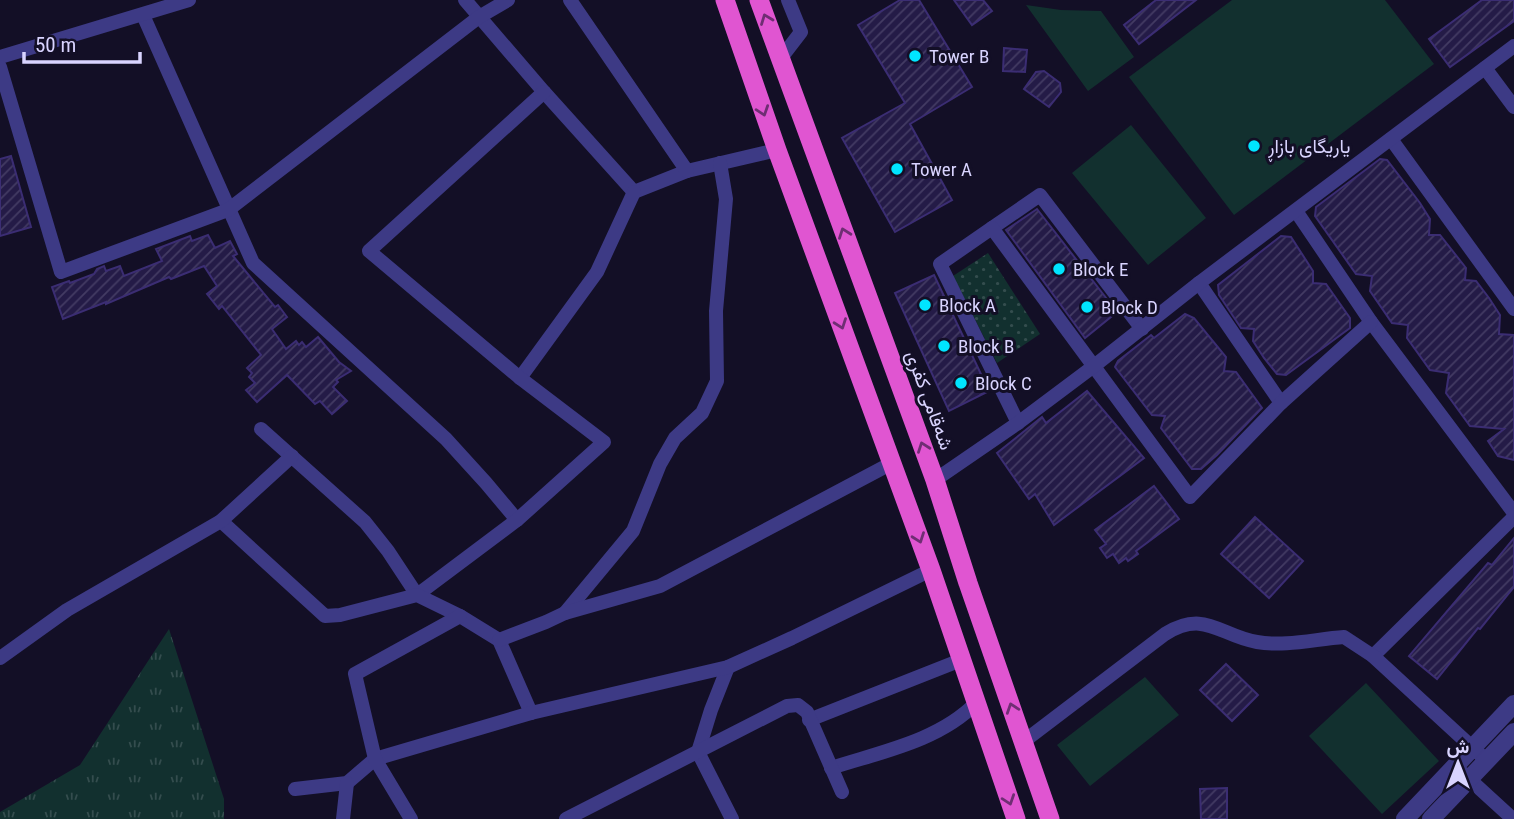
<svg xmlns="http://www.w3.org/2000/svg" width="1514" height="819" viewBox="0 0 1514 819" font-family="'Roboto Condensed',Vazirmatn,sans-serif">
<defs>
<pattern id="grass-tufts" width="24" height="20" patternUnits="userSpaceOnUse" patternTransform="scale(1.75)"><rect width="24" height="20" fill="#12302f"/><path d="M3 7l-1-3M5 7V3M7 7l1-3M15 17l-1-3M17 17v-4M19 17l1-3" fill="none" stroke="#344d4e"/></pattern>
<pattern id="park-dots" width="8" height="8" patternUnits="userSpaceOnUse" patternTransform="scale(1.75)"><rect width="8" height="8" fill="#12302f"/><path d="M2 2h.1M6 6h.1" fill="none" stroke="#344d4e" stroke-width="1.8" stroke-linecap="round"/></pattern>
<pattern id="building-hatch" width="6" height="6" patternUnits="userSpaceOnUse" patternTransform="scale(1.75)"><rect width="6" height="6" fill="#241b47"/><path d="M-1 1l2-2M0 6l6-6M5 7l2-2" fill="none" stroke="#433b63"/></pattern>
</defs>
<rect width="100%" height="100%" fill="#130f26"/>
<path fill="url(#grass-tufts)" d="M169,629L224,799V819H0V812L80,765Z"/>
<path fill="url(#park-dots)" d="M988,253L1040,334L997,363L953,276Z"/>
<g fill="#12302f">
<path d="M1232,0H1385L1434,64L1234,215L1129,77Z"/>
<path d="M1026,5L1061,10L1101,11L1134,57L1088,91Z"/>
<path d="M1131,125L1206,218L1148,265L1072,173Z"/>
<path d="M1145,677L1179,715L1090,786L1057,745Z"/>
<path d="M1366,683L1439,761L1382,814L1309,736Z"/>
</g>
<g fill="url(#building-hatch)" stroke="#3b2d73" stroke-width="2">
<path d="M900,0H919L972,87L910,124L952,200L895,232L842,138L905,103L858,25Z"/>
<path d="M954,0H983L992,11L972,25Z"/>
<path d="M1156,0H1196L1139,44L1124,25Z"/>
<path d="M1482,0H1514V21L1450,67L1429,39Z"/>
<path d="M1004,48L1027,50L1025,72L1003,71Z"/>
<path d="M1044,71L1060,83L1061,92L1049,107L1024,89L1036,72Z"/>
<path d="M11,156L31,227L0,236V159Z"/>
<path d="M1380,159L1387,160L1420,203L1430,219L1429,235H1440L1466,268L1465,280L1476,281L1489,298L1500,315L1499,334L1514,335V460L1498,456L1488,441L1504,429L1470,426L1446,393L1449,373L1430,370L1407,338L1408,325L1392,323L1370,291L1372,276L1356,274L1315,216L1316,207Z"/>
<path d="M1037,209L1117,312L1085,338L1006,230Z"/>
<path d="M208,235L215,248L230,241L237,254L233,256L275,307L278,305L287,317L272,329L286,349L296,341L299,345L302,342L306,347L318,337L339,362L351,371L336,380L338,382L333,387L347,401L332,414L320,401L315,404L287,375L257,402L246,390L255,383L249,377L252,373L247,368L261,355L222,306L219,309L207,294L217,286L204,266L171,279L169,277L106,304V302L63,319L52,287L69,281L70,283L94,274L97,269L104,266L106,271L120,266L124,276L162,261L156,249L190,236L192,241Z"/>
<path d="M1281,236L1291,237L1313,271V283L1326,284L1350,318V328L1286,375L1277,374L1264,358L1253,341L1254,329L1241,328L1219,295L1218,285Z"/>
<path d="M934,275L989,391L949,411L895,293Z"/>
<path d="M1185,314L1194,318L1226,357L1224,371L1236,372L1262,408L1217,455L1201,469H1192L1161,428L1165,416L1152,415L1115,367L1118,361L1151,335L1154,338Z"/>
<path d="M1087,391L1144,458L1054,525L1035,494L1029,499L997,453L1042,417L1046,423Z"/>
<path d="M1154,486L1179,519L1136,551L1138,554L1128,561L1126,558L1119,563L1113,554L1107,558L1100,548L1106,544L1095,530Z"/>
<path d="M1255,517L1303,561L1269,598L1221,554Z"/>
<path d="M1514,538V587L1480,629L1478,628L1437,679L1409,656L1488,563L1492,565Z"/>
<path d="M1226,664L1258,695L1232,721L1200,690Z"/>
<path d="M1227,788V819H1201L1200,789Z"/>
</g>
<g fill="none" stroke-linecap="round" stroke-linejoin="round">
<g stroke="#3d3a85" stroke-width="14">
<path d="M465,0L544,92L634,192L687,171L777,150"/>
<path d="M570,0L687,171"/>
<path d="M143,15L253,263L446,439L486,483L517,520"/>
<path d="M0,57L189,0"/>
<path d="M781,58L801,32L788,0"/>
<path d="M0,67L61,272L228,210L479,17L508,0"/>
<path d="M1485,68L1514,107"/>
<path d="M1391,139L1514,309"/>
<path d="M1296,211L1371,322L1514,513"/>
<path d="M992,228L1040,195L1142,329"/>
<path d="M1199,283L1281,403"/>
<path d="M520,378L597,272L634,192"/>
<path d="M1018,423L940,264L992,228L1190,497L1281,403L1371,322"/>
<path d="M261,429L365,522L388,551L417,595L517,520L604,442L520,378L369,251L544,92"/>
<path d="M935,480L1018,423L1094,366L1199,283L1514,46"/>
<path d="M221,521L325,616L340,615L417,595L460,616L499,640L531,713"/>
<path d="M565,613L633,531L660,464L675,438L702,413L717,381L716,311L726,199L720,163"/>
<path d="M499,640L546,622L565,613L660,586L892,463"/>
<path d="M1373,656L1514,517"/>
<path d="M0,658L67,610L221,521L292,456"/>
<path d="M728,667L711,710L698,752L732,819"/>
<path d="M809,720L961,660"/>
<path d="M1023,742L1165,634C1205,609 1220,636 1257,642C1286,647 1315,639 1344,637L1373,656L1487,761"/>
<path d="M1455,766L1513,819"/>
<path d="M831,768C880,752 939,741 976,703"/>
<path d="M295,789L347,783L375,759L531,713L728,667L792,638L931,570"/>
<path d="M343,819L347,783"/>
<path d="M411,819L375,759L355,674L460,616"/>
<path d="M566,819L787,706L798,705L807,712L842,792"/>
</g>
<g stroke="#3d3a85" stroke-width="18">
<path d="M1405,819L1514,704"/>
<path d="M1431,819L1514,732"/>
</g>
<g stroke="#e055d1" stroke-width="19">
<path d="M725,0L777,150L931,570L1016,819"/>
<path d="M759,0L935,480L968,583L1050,819"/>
</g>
</g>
<defs><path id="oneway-chevron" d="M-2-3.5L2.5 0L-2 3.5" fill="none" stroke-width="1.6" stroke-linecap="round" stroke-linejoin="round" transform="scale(1.75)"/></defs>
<g stroke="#6f2e73">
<use href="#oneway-chevron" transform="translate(766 19) rotate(-111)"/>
<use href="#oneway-chevron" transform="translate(763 111) rotate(71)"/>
<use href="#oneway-chevron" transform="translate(844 233) rotate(-110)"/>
<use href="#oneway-chevron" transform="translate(841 324) rotate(70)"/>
<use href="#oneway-chevron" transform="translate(923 447) rotate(-110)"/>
<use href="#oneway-chevron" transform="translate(919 538) rotate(70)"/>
<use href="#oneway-chevron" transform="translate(1012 708) rotate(-109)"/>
<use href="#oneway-chevron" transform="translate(1009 800) rotate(71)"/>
</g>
<g fill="#00e5ff" stroke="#130f26" stroke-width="2.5">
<circle cx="915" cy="56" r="7"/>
<circle cx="1254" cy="146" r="7"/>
<circle cx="897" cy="169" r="7"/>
<circle cx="1059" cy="269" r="7"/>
<circle cx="925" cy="305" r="7"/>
<circle cx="1087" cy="307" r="7"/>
<circle cx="944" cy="346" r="7"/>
<circle cx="961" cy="383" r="7"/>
</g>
<g text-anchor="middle" stroke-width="6" stroke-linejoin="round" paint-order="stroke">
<g font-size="19" fill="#d9d4ff" stroke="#130f26" text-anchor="start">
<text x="929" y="63">Tower B</text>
<text x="1268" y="153">یاریگای بازاڕ</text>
<text x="911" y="176">Tower A</text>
<text x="1073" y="276">Block E</text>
<text x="939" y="312">Block A</text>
<text x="1101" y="314">Block D</text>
<text x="958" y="353">Block B</text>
<text x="975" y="390">Block C</text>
</g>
<g font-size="19" fill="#d9d4ff" stroke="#130f26">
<text transform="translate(930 400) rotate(70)" y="7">شەقامی کفری</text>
</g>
</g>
<g transform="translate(1458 763)" stroke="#130f26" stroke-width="5" paint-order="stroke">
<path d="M0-5L12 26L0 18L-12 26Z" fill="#d9d4ff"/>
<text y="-10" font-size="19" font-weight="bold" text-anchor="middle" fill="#d9d4ff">ش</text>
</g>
<path d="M24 52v10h116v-10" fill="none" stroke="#d9d4ff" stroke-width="3.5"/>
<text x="35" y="52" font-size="21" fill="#d9d4ff" stroke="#130f26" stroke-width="5" paint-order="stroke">50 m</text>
</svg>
